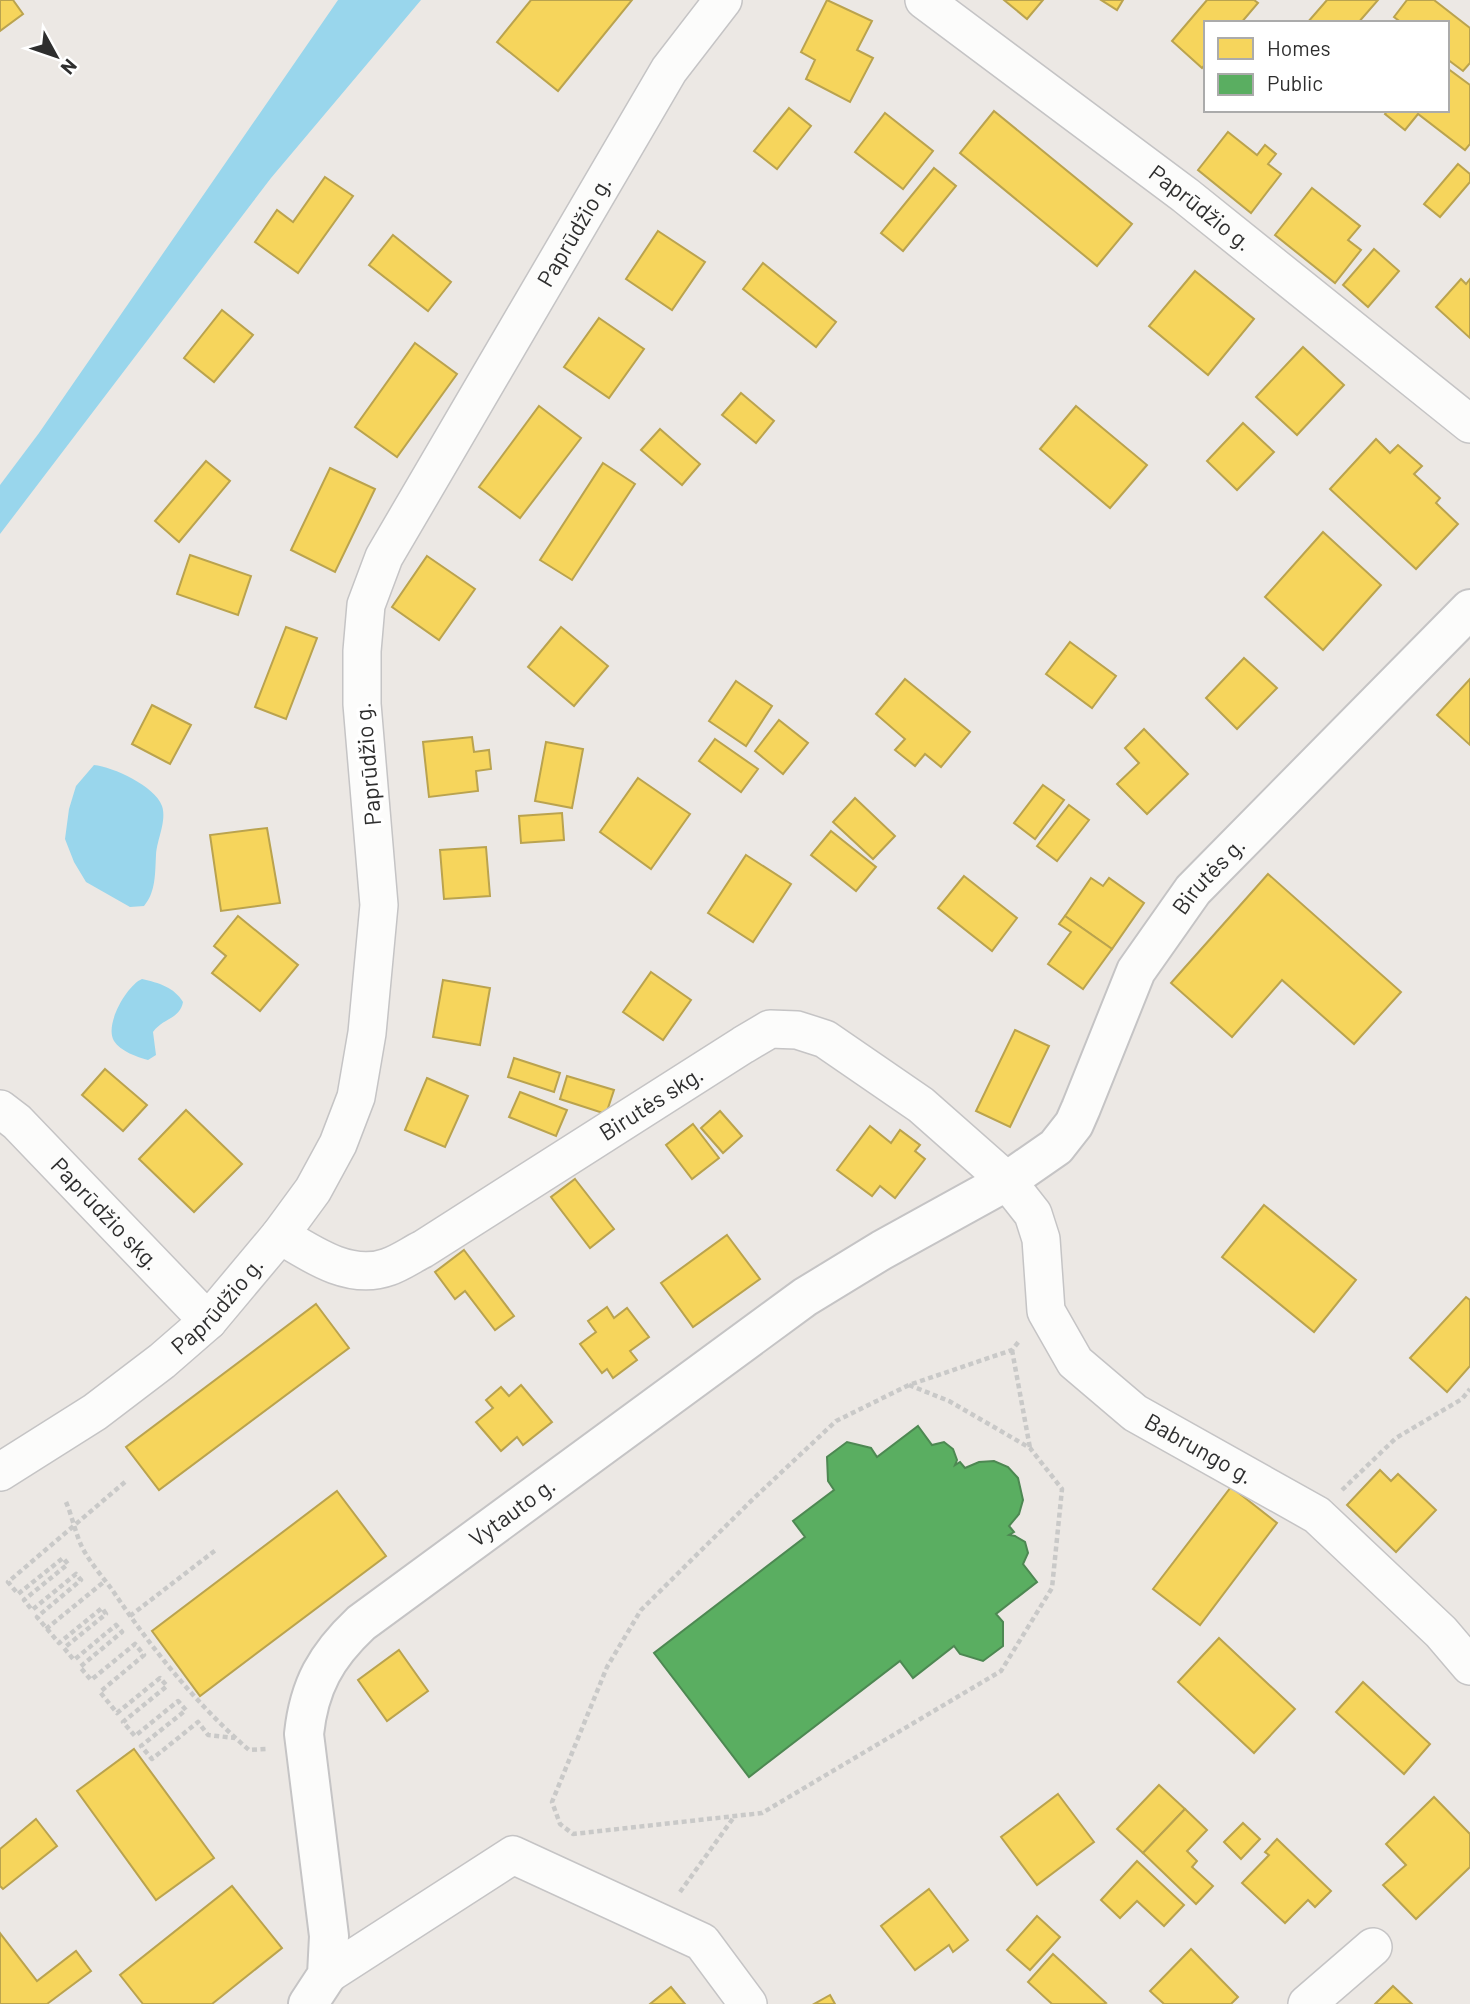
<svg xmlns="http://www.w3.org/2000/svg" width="1470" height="2004" viewBox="0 0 1470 2004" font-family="Barlow,sans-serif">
<rect width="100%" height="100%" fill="#ece8e4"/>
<g fill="#99d6ec">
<path d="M338,0H421L271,178L0,534V485L39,433Z"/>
<path d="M94,765C113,767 155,786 162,806C167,821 157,839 156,855C155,873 156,892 144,906L130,907L86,882L74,862L65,839L69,809L76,786Z"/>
<path d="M142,979C159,983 174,987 183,1002C180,1019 163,1018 153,1032L156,1055L148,1060C137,1057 120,1051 114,1041C104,1025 127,985 142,979Z"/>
</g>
<g fill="#f6d55c" stroke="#baa34e" stroke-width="2">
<path d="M0,0H13L23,14L0,31Z"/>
<path d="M531,0H632L558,91L497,42Z"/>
<path d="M827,0L872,21L857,50L873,58L850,102L806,79L815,60L801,52Z"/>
<path d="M1004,0H1043L1027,19Z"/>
<path d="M1101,0H1123L1117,10Z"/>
<path d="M1207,0H1254L1258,3L1241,23H1206V63L1202,68L1172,41Z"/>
<path d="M1327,0H1378L1358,23H1307Z"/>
<path d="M1407,0H1434L1470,28V63L1463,71L1447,59V23H1402L1394,17Z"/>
<path d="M1447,68L1470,85V144L1465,150L1418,114L1405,130L1385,114L1388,110H1447Z"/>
<path d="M789,108L811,126L777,169L754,151Z"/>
<path d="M994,111L1132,224L1097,266L960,153Z"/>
<path d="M885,113L933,151L903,189L855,152Z"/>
<path d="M1228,132L1257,155L1265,145L1276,154L1268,164L1281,174L1251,213L1198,170Z"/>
<path d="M1458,164L1470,174V182L1440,217L1424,204Z"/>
<path d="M934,168L956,186L903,251L881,233Z"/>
<path d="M325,177L353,196L298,273L255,242L277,210L293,222Z"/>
<path d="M1312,188L1360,226L1348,240L1361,250L1335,283L1275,235Z"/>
<path d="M658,231L705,262L672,310L626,279Z"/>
<path d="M393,235L451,282L428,311L369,265Z"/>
<path d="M1374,249L1399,271L1368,307L1343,285Z"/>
<path d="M763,263L836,322L816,347L743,289Z"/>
<path d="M1195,271L1254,319L1208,375L1149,326Z"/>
<path d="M1461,279L1466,284L1470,279V338L1436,307Z"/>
<path d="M222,310L253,335L214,382L184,358Z"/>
<path d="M599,318L644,349L609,398L564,367Z"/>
<path d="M415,343L457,374L397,457L355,427Z"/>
<path d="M1303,347L1344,385L1297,435L1256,397Z"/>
<path d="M741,393L774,421L756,443L722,415Z"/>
<path d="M539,406L581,438L520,518L479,487Z"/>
<path d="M1076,406L1147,465L1110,508L1040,449Z"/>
<path d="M1243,423L1274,452L1237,490L1207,461Z"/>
<path d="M660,429L700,464L682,485L641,450Z"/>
<path d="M1376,439L1390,453L1398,445L1422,466L1414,474L1440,498L1436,503L1458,524L1416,569L1330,489Z"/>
<path d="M206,461L230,481L179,542L155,521Z"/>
<path d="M603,463L635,484L572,580L540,560Z"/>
<path d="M330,468L375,489L335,572L291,550Z"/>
<path d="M1323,532L1381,585L1323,650L1265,597Z"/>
<path d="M190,555L251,576L238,615L177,594Z"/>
<path d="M427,556L475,589L439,640L392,607Z"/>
<path d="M286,627L317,638L286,719L255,707Z"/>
<path d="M561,627L608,666L574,706L528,667Z"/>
<path d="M1070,642L1116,676L1092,708L1046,674Z"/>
<path d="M1244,658L1277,688L1237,729L1206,698Z"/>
<path d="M905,679L970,732L941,767L925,754L915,766L895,750L905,739L876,714Z"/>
<path d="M1470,679V745L1437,715Z"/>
<path d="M736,681L772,706L746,746L709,721Z"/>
<path d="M152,705L191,725L170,764L132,744Z"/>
<path d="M779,720L808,743L783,774L755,751Z"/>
<path d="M1144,729L1188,774L1147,814L1117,784L1139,763L1125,748Z"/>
<path d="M472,737L474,752L489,750L491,769L476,771L478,791L429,797L423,742Z"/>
<path d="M715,739L758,769L741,792L699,761Z"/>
<path d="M546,742L583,749L572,808L535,801Z"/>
<path d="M638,778L690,814L651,869L600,832Z"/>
<path d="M1043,785L1064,800L1035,839L1014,823Z"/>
<path d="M855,798L895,836L873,859L833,822Z"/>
<path d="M1069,805L1089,820L1057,861L1037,846Z"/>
<path d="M562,813L564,840L521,843L519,816Z"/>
<path d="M267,828L280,903L221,911L210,835Z"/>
<path d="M831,831L876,867L856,891L811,855Z"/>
<path d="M486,847L490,896L444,899L440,850Z"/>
<path d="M746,855L791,884L753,942L708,913Z"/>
<path d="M1268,874L1401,992L1354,1044L1282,980L1232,1037L1171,983Z"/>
<path d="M964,876L1017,918L992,951L938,908Z"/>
<path d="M1091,878L1103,886L1109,878L1144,903L1112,949L1065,916Z"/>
<path d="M238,916L298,965L260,1011L212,973L226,956L214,946Z"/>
<path d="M1065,916L1112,949L1083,989L1048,964L1071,932L1059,924Z"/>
<path d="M651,972L691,1000L663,1040L623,1012Z"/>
<path d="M443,980L490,988L480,1045L433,1037Z"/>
<path d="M1015,1030L1049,1046L1010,1127L976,1111Z"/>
<path d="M514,1058L560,1073L554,1092L508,1077Z"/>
<path d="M105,1069L147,1105L123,1131L82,1095Z"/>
<path d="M567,1076L614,1090L606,1114L560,1099Z"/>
<path d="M427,1078L468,1096L445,1147L405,1130Z"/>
<path d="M520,1092L567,1110L556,1136L509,1117Z"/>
<path d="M186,1110L242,1164L194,1212L139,1159Z"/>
<path d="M720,1111L742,1136L723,1153L701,1128Z"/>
<path d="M693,1124L719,1158L692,1179L666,1145Z"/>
<path d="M870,1126L891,1143L900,1130L920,1145L915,1151L925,1159L895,1198L880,1186L872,1196L837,1170Z"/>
<path d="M575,1179L614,1229L590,1248L551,1197Z"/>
<path d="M1264,1205L1356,1280L1314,1332L1222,1257Z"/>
<path d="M727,1235L760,1279L693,1327L661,1283Z"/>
<path d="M464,1250L514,1316L495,1330L465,1291L455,1299L435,1272Z"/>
<path d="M1466,1297L1470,1300V1366L1447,1392L1410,1358Z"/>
<path d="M316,1304L349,1348L159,1490L126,1447Z"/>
<path d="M607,1307L614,1318L627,1308L649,1337L630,1351L637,1360L613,1378L607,1369L602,1373L580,1344L596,1332L588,1321Z"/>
<path d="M521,1385L552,1422L523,1445L517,1437L501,1451L476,1422L493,1408L486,1400L501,1387L509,1396Z"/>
<path d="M1380,1470L1391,1481L1398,1474L1436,1510L1396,1552L1347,1505Z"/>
<path d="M1231,1487L1277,1523L1200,1625L1153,1589Z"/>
<path d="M337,1491L386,1556L200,1696L152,1631Z"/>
<path d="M1219,1638L1295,1709L1254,1753L1178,1682Z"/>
<path d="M399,1650L428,1691L387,1721L358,1680Z"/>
<path d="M1363,1682L1430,1744L1404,1774L1336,1712Z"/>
<path d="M134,1749L214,1858L156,1900L77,1791Z"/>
<path d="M1159,1785L1185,1809L1143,1853L1117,1829Z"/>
<path d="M1058,1794L1094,1842L1037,1885L1001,1837Z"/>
<path d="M1434,1797L1470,1834V1867L1416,1919L1383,1885L1406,1865L1386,1844Z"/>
<path d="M1185,1809L1207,1830L1187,1851L1197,1861L1192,1867L1213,1886L1196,1904L1143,1853Z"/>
<path d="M36,1819L57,1846L3,1889L0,1886V1849Z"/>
<path d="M1243,1823L1260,1839L1241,1859L1224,1842Z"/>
<path d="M1277,1839L1331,1891L1315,1907L1308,1900L1285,1923L1242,1883L1269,1855L1265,1852Z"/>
<path d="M1137,1861L1184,1905L1164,1926L1137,1901L1120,1918L1101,1900Z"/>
<path d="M232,1886L282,1948L212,2004H143L120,1975Z"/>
<path d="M929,1889L968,1940L953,1952L949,1945L915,1970L881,1926Z"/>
<path d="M1037,1916L1060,1937L1030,1970L1007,1950Z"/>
<path d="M0,1933L37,1981L76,1951L91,1971L47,2004H0Z"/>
<path d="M1191,1949L1238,1997L1231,2004H1164L1150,1991Z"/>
<path d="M1053,1954L1106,2003L1104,2004H1052L1028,1982Z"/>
<path d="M1393,1986L1412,2004H1375Z"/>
<path d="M671,1987L685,2004H650Z"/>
<path d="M830,1995L835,2004H814Z"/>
</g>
<path fill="#5aae61" stroke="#4d8852" stroke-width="2" d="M918,1426L932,1445L944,1442L953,1449L957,1460L955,1465L960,1462L965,1468L979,1462L994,1461L1008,1467L1018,1478L1023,1500L1019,1514L1009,1526L1014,1532L1009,1535L1015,1536L1025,1542L1028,1553L1023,1564L1037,1582L996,1614L1003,1622V1646L983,1661L960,1654L954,1646L913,1678L900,1661L749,1777L654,1653L805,1537L793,1521L834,1490L828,1481L827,1457L847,1442L871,1448L877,1457Z"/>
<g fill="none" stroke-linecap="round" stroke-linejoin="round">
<defs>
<g id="street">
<path id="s1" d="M924,0L1185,195L1470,424"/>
<path id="s2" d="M0,1109L17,1122L208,1321"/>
<path id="s3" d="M280,1235C311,1254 350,1281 388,1267C400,1263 411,1255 423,1249L743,1045L770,1029L797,1030L825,1039L921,1105L1007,1181L1033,1214L1041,1239L1046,1311L1075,1362L1135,1413L1317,1515L1441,1632L1470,1666"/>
<path id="s4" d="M0,1472L95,1412L162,1361L208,1321L280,1235L313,1190L338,1144L356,1097L367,1033L379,905L362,704V651L366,605L384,557L669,70L723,0"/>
<path d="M327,1975L513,1855L702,1942L748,2004"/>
<path d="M1307,2004L1373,1947"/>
</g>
<g id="secondary">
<path id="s5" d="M308,2004L327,1975L329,1936L304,1734C309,1686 326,1656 361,1623L805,1297L882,1250L1007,1181L1056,1147L1074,1124L1081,1108L1136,971L1193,890L1470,609"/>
</g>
</defs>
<use href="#street" stroke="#c5c4c5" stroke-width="40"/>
<use href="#secondary" stroke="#c5c4c5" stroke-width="42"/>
<g stroke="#c9c9c8" stroke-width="4.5" stroke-dasharray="5 3.5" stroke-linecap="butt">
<path d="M1012,1350L1030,1448"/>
<path d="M909,1385L949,1401L1030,1448L1062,1489L1052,1588L1001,1671L762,1813L573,1834L560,1824L552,1802L607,1667L641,1610L753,1499L836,1421L909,1385L1012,1350L1020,1340"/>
<path d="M125,1482L8,1582L18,1594L63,1558L68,1564L24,1600L32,1610L76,1574L81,1580L37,1617L59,1643L102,1608L106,1614L64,1648L74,1660L116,1625L122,1632L80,1667L91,1680L135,1644L144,1655L100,1692L117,1713L160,1678L167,1686L123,1722L135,1736L178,1701L186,1710L141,1746L152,1759L198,1722L208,1735L235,1738"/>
<path d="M1342,1490L1396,1438L1462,1399L1470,1389"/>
<path d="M66,1502C72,1516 76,1535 82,1547C90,1563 103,1577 113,1591C152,1649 196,1704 249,1750L266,1749"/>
<path d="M130,1616L217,1549"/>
<path d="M46,1629L105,1581"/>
<path d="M680,1892L734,1817"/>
</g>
<use href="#street" stroke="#fcfcfb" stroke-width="37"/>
<use href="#secondary" stroke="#fcfcfb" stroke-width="38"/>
</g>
<g text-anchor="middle" stroke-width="7" stroke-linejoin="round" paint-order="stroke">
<g font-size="23" fill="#2e2e2e" stroke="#fff">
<text dy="8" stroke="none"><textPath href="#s1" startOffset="346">Paprūdžio g.</textPath></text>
<text dy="8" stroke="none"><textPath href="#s4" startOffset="1451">Paprūdžio g.</textPath></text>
<text transform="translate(368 764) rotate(-95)" y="8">Paprūdžio g.</text>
<text dy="8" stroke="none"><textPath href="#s5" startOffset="1563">Birutės g.</textPath></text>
<text dy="8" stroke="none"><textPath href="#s3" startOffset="427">Birutės skg.</textPath></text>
<text dy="8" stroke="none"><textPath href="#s2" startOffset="149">Paprūdžio skg.</textPath></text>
<text dy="8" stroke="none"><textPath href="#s4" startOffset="275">Paprūdžio g.</textPath></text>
<text dy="8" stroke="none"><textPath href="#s3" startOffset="1206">Babrungo g.</textPath></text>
<text dy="8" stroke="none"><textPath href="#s5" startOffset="593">Vytauto g.</textPath></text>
</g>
</g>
<rect x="1204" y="21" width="245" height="91" fill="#ffffff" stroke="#ababab" stroke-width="2"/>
<rect x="1218" y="38" width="35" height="21" fill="#f6d55c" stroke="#ababab" stroke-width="2"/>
<text x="1267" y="56" font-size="21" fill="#2e2e2e">Homes</text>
<rect x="1218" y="74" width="35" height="21" fill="#5aae61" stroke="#ababab" stroke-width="2"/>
<text x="1267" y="91" font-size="21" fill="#2e2e2e">Public</text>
<g transform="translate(56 56) rotate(130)" stroke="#ffffff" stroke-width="5" paint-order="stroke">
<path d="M0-5L12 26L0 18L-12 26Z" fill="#2e2e2e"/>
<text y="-10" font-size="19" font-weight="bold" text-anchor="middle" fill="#2e2e2e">N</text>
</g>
</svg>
